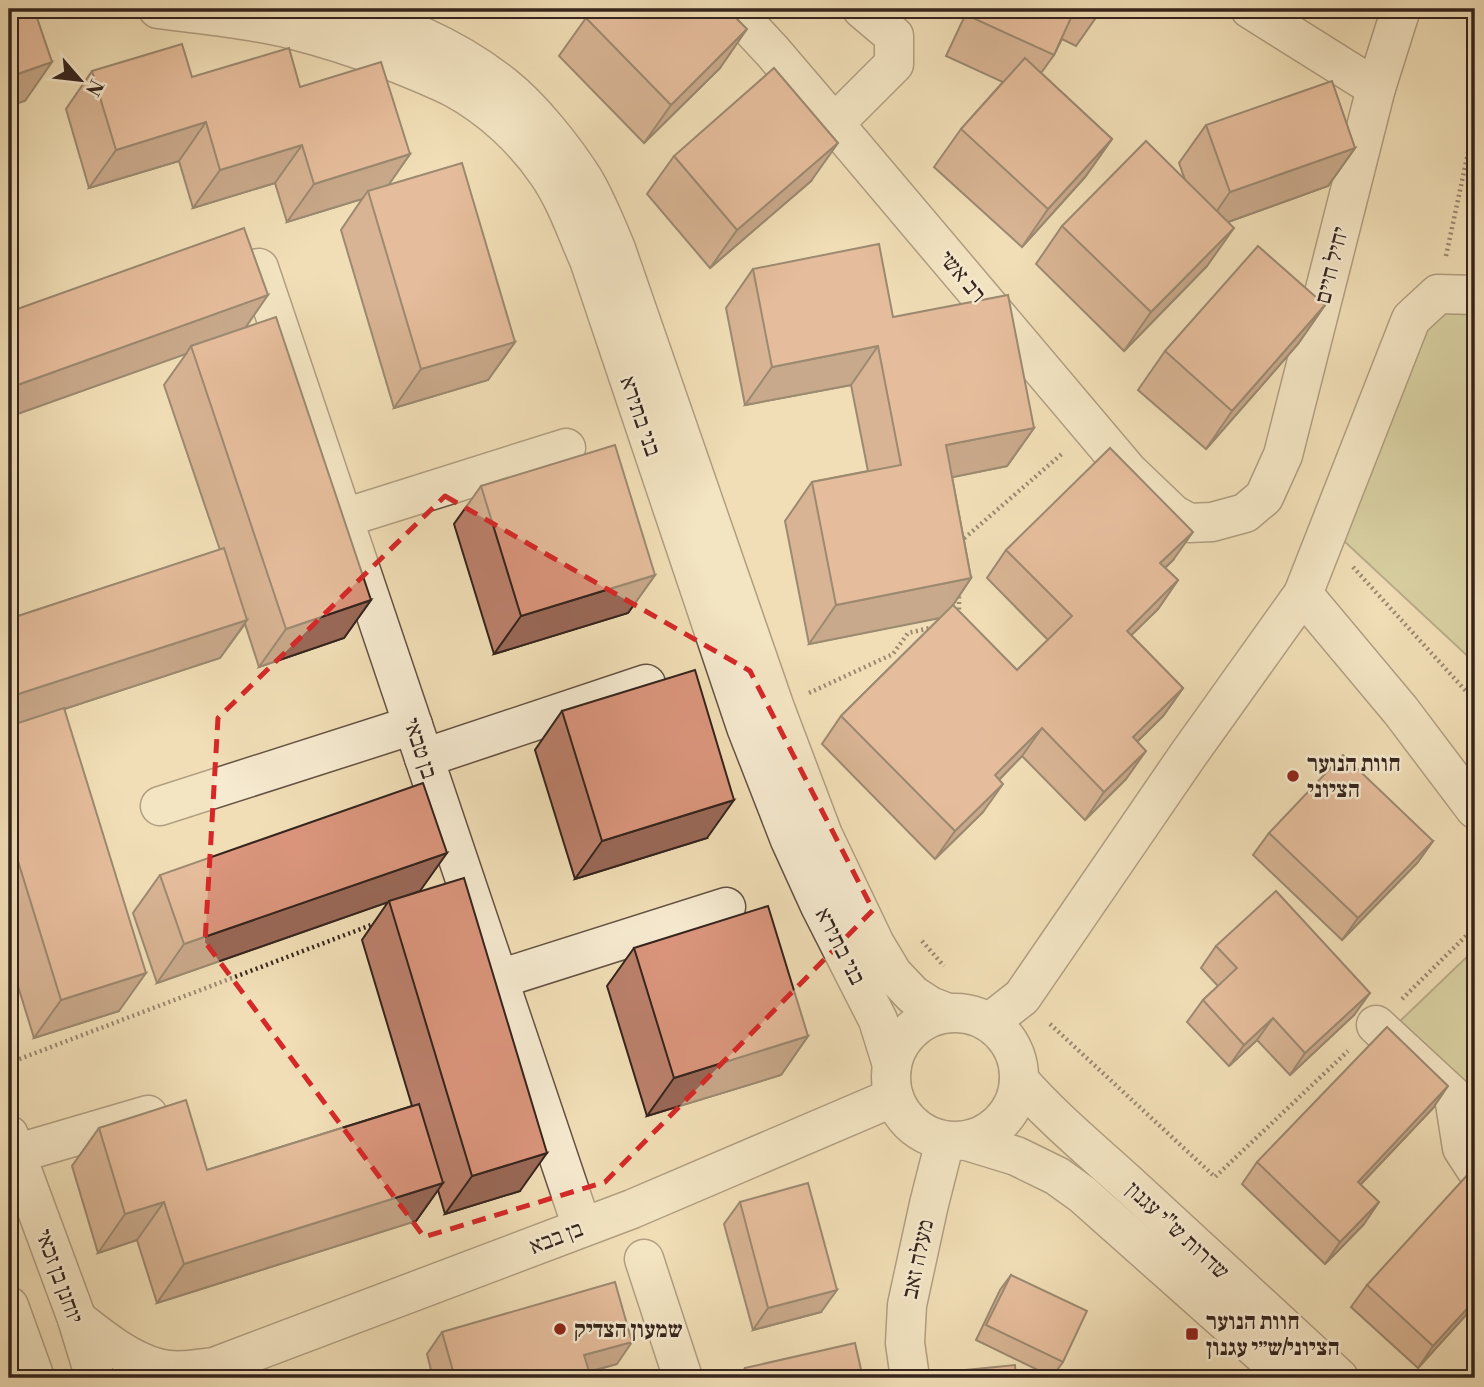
<svg xmlns="http://www.w3.org/2000/svg" width="1484" height="1387" viewBox="0 0 1484 1387" font-family="'Libre Bodoni','Frank Ruhl Libre',serif">
<rect width="100%" height="100%" fill="#f1deb6"/>
<filter id="stains"><feTurbulence type="fractalNoise" baseFrequency=".00286" numOctaves="4"/><feColorMatrix values="0 0 0 0 .2 0 0 0 0 .09 0 0 0 0 .02 0 0 0 .5 -.17"/></filter>
<radialGradient id="worn" r=".72"><stop offset=".6" stop-color="#630" stop-opacity="0"/><stop offset="1" stop-color="#630" stop-opacity=".3"/></radialGradient>
<g fill="#bdc08c" stroke="#797254" stroke-width="2">
<path d="M1475,306V663L1343,540L1428,318Z"/>
<path d="M1475,949V1099L1397,1024Z"/>
</g>
<g fill="none" stroke-linecap="round" stroke-linejoin="round">
<defs>
<g id="minor">
<path d="M158,9C203,15 250,19 294,30C326,38 356,48 386,59C409,68 432,77 454,88C491,108 525,140 548,174C566,200 576,231 589,260L746,727L790,840L820,906L878,1020L892,1065"/>
<path d="M333,9C363,16 393,24 421,36C450,49 479,66 504,86C532,108 565,150 584,180C597,202 606,225 616,249L775,708L823,835L875,944L893,974L913,995L930,1006L948,1013"/>
<path d="M733,9L773,52L855,148L1128,471L1173,514L1189,523L1212,522L1245,513L1264,497L1283,455L1376,88L1401,9"/>
<path d="M1250,9L1376,88"/>
<path d="M834,124L894,64V36L862,9"/>
<path d="M259,268L582,1227"/>
<path d="M344,518L566,448"/>
<path d="M1303,594L1401,711L1475,809"/>
<path d="M424,758L646,684"/>
<path d="M160,806L413,725"/>
<path d="M499,979L726,907"/>
<circle cx="955" cy="1077" r="64"/>
<path d="M990,1022L1022,997L1188,755L1303,594L1411,319L1438,294L1475,295"/>
<path d="M1376,1025L1454,1097L1462,1148L1475,1168"/>
<path d="M1019,1080C1055,1121 1096,1154 1135,1190C1203,1253 1271,1316 1339,1378"/>
<path d="M9,1135L77,1319L95,1378"/>
<path d="M967,1141L1016,1156L1057,1176L1082,1194L1289,1378"/>
<path d="M15,1154L148,1115"/>
<path d="M644,1259L683,1378"/>
<path d="M9,1306L35,1378"/>
<path d="M77,1319C101,1338 128,1360 158,1368C176,1373 196,1369 214,1367L632,1209L894,1097"/>
<path d="M910,1378L905,1343L907,1305L929,1204L945,1141"/>
</g>
</defs>
<use href="#minor" stroke="#645243" stroke-width="41"/>
<g stroke="#35241d" stroke-width="4.5" stroke-dasharray="2 3.5" stroke-linecap="butt">
<path d="M1446,256L1475,120"/>
<path d="M960,542L1064,452"/>
<path d="M1353,567L1475,701"/>
<path d="M959,615V592"/>
<path d="M809,693L893,654L908,633L934,627"/>
<path d="M922,941L944,966"/>
<path d="M1402,999L1475,927"/>
<path d="M1050,1024L1215,1177L1348,1051"/>
<path d="M9,1063L379,922"/>
</g>
<use href="#minor" stroke="#f6ead0" stroke-width="38"/>
</g>
<g fill="#bb806b" stroke="#35241d" stroke-width="2">
<path d="M968,9H1102L1076,46L1062,39L1054,55L1041,73L1112,139L1085,177L1022,247L934,167L961,129L1003,82L946,56Z"/>
<path d="M586,18L720,68L644,143L559,56Z"/>
<path d="M92,71L192,77L300,87L410,154L388,185L515,342L488,380L394,408L341,230L362,199L287,222L275,183L193,208L179,161L89,188L66,109Z"/>
<path d="M1206,125L1355,148L1328,186L1228,222L1207,266L1124,351L1036,264L1062,226L1185,180L1179,163Z"/>
<path d="M674,156L811,181L710,268L647,194Z"/>
<path d="M753,269L893,317L1034,428L1007,466L952,477L971,578L951,608L1017,670L1048,640L987,578L1006,550L1173,560L1165,568L1178,580L1158,609L1131,635L1183,688L1163,716L1137,742L1126,779L1085,820L1022,756L999,780L983,812L935,859L822,744L841,716L941,617L809,644L785,521L812,482L868,471L851,385L745,405L726,308Z"/>
<path d="M1325,305L1298,344L1206,449L1138,390L1165,351Z"/>
<path d="M9,312L245,328L371,600L344,638L259,667L245,624L220,658L64,709L119,1011L34,1038L9,957V619L220,550L164,385L186,354Z"/>
<path d="M481,486L655,575L628,613L494,654L454,524Z"/>
<path d="M562,711L707,838L575,879L535,750Z"/>
<path d="M1269,833L1433,841L1417,863L1342,940L1253,855Z"/>
<path d="M160,875L420,891L520,1191L445,1214L438,1190L416,1221L157,1303L137,1240L98,1253L72,1166L99,1128L207,1170L412,1106L362,940L388,902L157,983L133,913Z"/>
<path d="M1216,946L1354,1015L1290,1075L1257,1040L1229,1066L1187,1022L1203,1000L1218,986L1201,968Z"/>
<path d="M634,948L808,1036L781,1075L647,1116L607,986Z"/>
<path d="M1433,1108L1361,1184L1364,1224L1325,1264L1242,1184L1257,1162Z"/>
<path d="M740,1202L821,1312L753,1330L724,1224Z"/>
<path d="M1011,1275L1063,1362L1052,1377L976,1340L1000,1290Z"/>
<path d="M1367,1285L1475,1305L1418,1368L1351,1307Z"/>
<path d="M442,1332L617,1364L589,1372L591,1378H433L427,1354Z"/>
<path d="M1475,1365V1378H1468Z"/>
<path d="M745,1368L863,1378H738Z"/>
<path d="M956,1371L1016,1378H951Z"/>
</g>
<g fill="#996857" stroke="#35241d" stroke-width="2">
<path d="M747,29L720,68L644,143L671,105Z"/>
<path d="M52,62L25,101L9,106V77Z"/>
<path d="M206,122L179,161L89,188L116,150Z"/>
<path d="M1112,139L1085,177L1022,247L1048,209Z"/>
<path d="M838,143L811,181L710,268L737,230Z"/>
<path d="M302,145L275,183L193,208L220,170Z"/>
<path d="M1355,148L1328,186L1203,231L1230,192Z"/>
<path d="M410,154L383,193L368,191L362,199L287,222L314,184Z"/>
<path d="M1234,228L1207,266L1124,351L1151,312Z"/>
<path d="M268,295L241,334L191,346L186,354L9,417V388Z"/>
<path d="M1325,305L1298,344L1206,449L1232,411Z"/>
<path d="M515,342L488,380L394,408L421,369Z"/>
<path d="M878,346L851,385L745,405L772,367Z"/>
<path d="M1034,428L1007,466L919,484L946,445Z"/>
<path d="M1193,532L1173,560L1141,591L1160,563Z"/>
<path d="M655,575L628,613L494,654L521,616Z"/>
<path d="M971,578L945,617L809,644L836,605Z"/>
<path d="M1178,580L1158,609L1107,659L1127,631Z"/>
<path d="M371,600L344,638L259,667L286,629Z"/>
<path d="M247,620L220,658L9,727V697Z"/>
<path d="M1183,688L1163,716L1113,765L1133,737Z"/>
<path d="M1042,728L1022,756L975,804L995,775Z"/>
<path d="M1146,751L1126,779L1085,820L1104,792Z"/>
<path d="M1003,784L983,812L935,859L955,831Z"/>
<path d="M734,800L707,838L575,879L602,841Z"/>
<path d="M1433,841L1417,863L1342,940L1358,918Z"/>
<path d="M447,853L420,891L157,983L184,944Z"/>
<path d="M146,973L119,1011L34,1038L61,1000Z"/>
<path d="M1370,993L1354,1015L1290,1075L1305,1053Z"/>
<path d="M1273,1018L1257,1040L1229,1066L1244,1045Z"/>
<path d="M808,1036L781,1075L647,1116L674,1078Z"/>
<path d="M1448,1086L1433,1108L1343,1203L1358,1182Z"/>
<path d="M547,1153L520,1191L445,1214L472,1176Z"/>
<path d="M443,1183L416,1221L157,1303L184,1264Z"/>
<path d="M164,1202L137,1240L98,1253L125,1214Z"/>
<path d="M1379,1202L1364,1224L1325,1264L1340,1242Z"/>
<path d="M837,1290L821,1312L753,1330L768,1308Z"/>
<path d="M1475,1300V1305L1418,1368L1433,1346Z"/>
<path d="M632,1342L617,1364L569,1377L584,1355Z"/>
</g>
<g fill="#da957c" stroke="#35241d" stroke-width="2">
<path d="M9,9H34L52,62L9,77Z"/>
<path d="M595,9H727L747,29L671,105L586,18Z"/>
<path d="M977,9H1075L1054,55L973,18Z"/>
<path d="M182,44L192,77L289,48L300,87L381,62L410,154L314,184L302,145L220,170L206,122L116,150L92,71Z"/>
<path d="M1025,58L1112,139L1048,209L961,129Z"/>
<path d="M774,68L838,143L737,230L674,156Z"/>
<path d="M1332,81L1355,148L1230,192L1206,125Z"/>
<path d="M1146,141L1234,228L1151,312L1062,226Z"/>
<path d="M462,163L515,342L421,369L368,191Z"/>
<path d="M244,228L268,295L9,388V312Z"/>
<path d="M879,244L893,317L1008,295L1034,428L946,445L971,578L836,605L812,482L901,465L878,346L772,367L753,269Z"/>
<path d="M1258,246L1325,305L1232,411L1165,351Z"/>
<path d="M276,317L371,600L286,629L191,346Z"/>
<path d="M615,445L655,575L521,616L481,486Z"/>
<path d="M1110,448L1193,532L1160,563L1178,580L1127,631L1183,688L1133,737L1146,751L1104,792L1042,728L995,775L1003,784L955,831L841,716L953,605L1017,670L1072,616L1006,550Z"/>
<path d="M224,548L247,620L9,697V619Z"/>
<path d="M695,670L734,800L602,841L562,711Z"/>
<path d="M64,708L146,973L61,1000L9,832V726Z"/>
<path d="M1343,755L1433,841L1358,918L1269,833Z"/>
<path d="M423,783L447,853L184,944L160,875Z"/>
<path d="M464,878L547,1153L472,1176L389,901Z"/>
<path d="M1276,891L1370,993L1305,1053L1273,1018L1244,1045L1203,1000L1237,968L1216,946Z"/>
<path d="M768,906L808,1036L674,1078L634,948Z"/>
<path d="M1387,1027L1448,1086L1358,1182L1379,1202L1340,1242L1257,1162Z"/>
<path d="M186,1100L207,1170L419,1104L443,1183L184,1264L164,1202L125,1214L99,1128Z"/>
<path d="M1470,1172L1475,1178V1300L1433,1346L1367,1285Z"/>
<path d="M808,1183L837,1290L768,1308L740,1202Z"/>
<path d="M1011,1275L1087,1311L1063,1362L986,1325Z"/>
<path d="M615,1282L632,1342L584,1355L591,1378H455L442,1332Z"/>
<path d="M855,1343L863,1378H747L745,1368Z"/>
<path d="M1015,1365L1016,1378H957L956,1371Z"/>
</g>
<path d="M0 0H1484V1387H0ZM445,496L750,671L873,910L605,1182L424,1237L205,942L218,718Z" fill="#f1deb6" fill-opacity=".55" fill-rule="evenodd"/>
<path fill="none" stroke="#d62828" stroke-width="5" stroke-dasharray="14 9" stroke-linejoin="round" d="M445,496L750,671L873,910L605,1182L424,1237L205,942L218,718Z"/>
<g fill="#8f2418" stroke="#f6ead0" stroke-width="2.5">
<circle cx="1293" cy="776" r="7"/>
<circle cx="560" cy="1329" r="7"/>
<rect x="1185" y="1327" width="14" height="14" rx="3.5"/>
</g>
<g text-anchor="middle" stroke-width="5" stroke-linejoin="round" paint-order="stroke">
<g font-size="23" fill="#35241d" stroke="#f6ead0">
<text transform="translate(1331 265) rotate(-76)" y="8">יחיל חיים</text>
<text transform="translate(963 276) rotate(50)" y="8">רב אשי</text>
<text transform="translate(641 416) rotate(71)" y="8">בני בתירא</text>
<text transform="translate(421 748) rotate(72)" y="8">בן טבאי</text>
<text transform="translate(841 946) rotate(63)" y="8">בני בתירא</text>
<text transform="translate(1178 1230) rotate(43)" y="8">שדרות ש"י עגנון</text>
<text transform="translate(556 1237) rotate(-21)" y="8">בן בבא</text>
<text transform="translate(917 1259) rotate(-78)" y="8">מעלה זאב</text>
<text transform="translate(60 1276) rotate(70)" y="8">יוחנן בן זכאי</text>
</g>
<g font-size="23" font-weight="bold" fill="#35241d" stroke="#f6ead0" text-anchor="start">
<text x="1307" y="771">חוות הנוער<tspan x="1307" dy="26">הציוני</tspan></text>
<text x="1206" y="1329">חוות הנוער<tspan x="1206" dy="26">הציוני/ש״י עגנון</tspan></text>
<text x="574" y="1337">שמעון הצדיק</text>
</g>
</g>
<rect width="1484" height="1387" fill="none" stroke="#f1deb6" stroke-width="35"/>
<rect x="10" y="10" width="1463" height="1366" fill="none" stroke="#35241d" stroke-width="3.5"/>
<rect x="18" y="18" width="1449" height="1352" fill="none" stroke="#35241d" stroke-width="2"/>
<g transform="translate(80 80) rotate(118)" stroke="#f6ead0" stroke-width="5" paint-order="stroke">
<path d="M0-5L12 26L0 18L-12 26Z" fill="#35241d"/>
<text y="-10" font-size="19" font-weight="bold" text-anchor="middle" fill="#35241d">N</text>
</g>
<rect width="100%" height="100%" filter="url(#stains)"/>
<rect width="100%" height="100%" fill="url(#worn)"/>
</svg>
